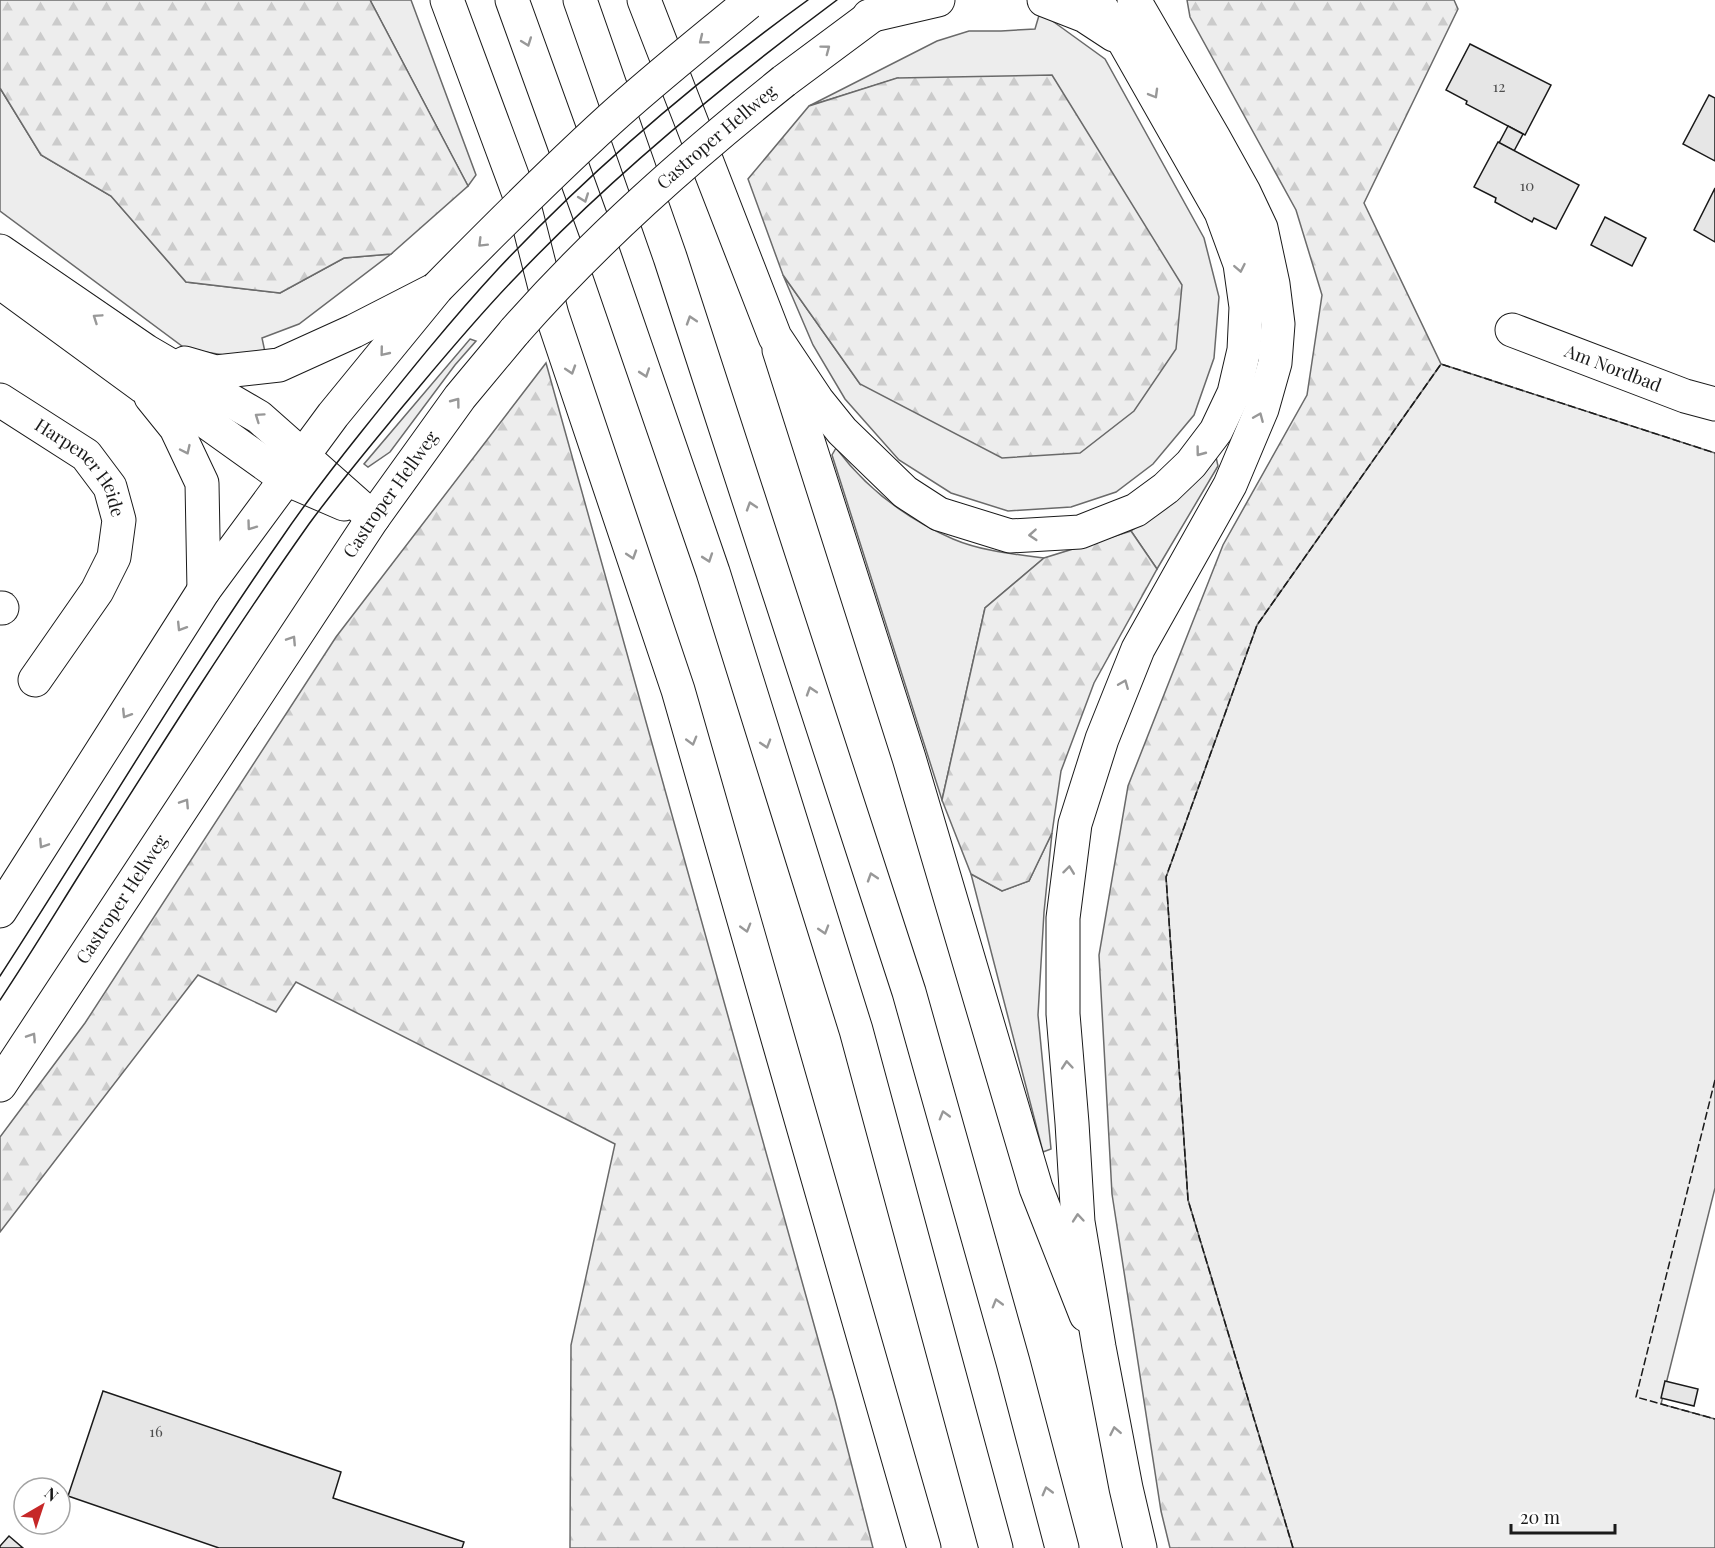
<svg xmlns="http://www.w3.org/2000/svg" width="1715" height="1548" viewBox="0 0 1715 1548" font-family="'Playfair Display',serif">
<defs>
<pattern id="forest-firs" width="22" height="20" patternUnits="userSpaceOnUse" patternTransform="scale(1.5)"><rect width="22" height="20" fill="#ededed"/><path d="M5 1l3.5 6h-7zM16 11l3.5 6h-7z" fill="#cbcbcb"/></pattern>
</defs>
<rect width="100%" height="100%" fill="#fff"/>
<g fill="#ededed" stroke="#6a6a6a" stroke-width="1.5">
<path d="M370,0H411L476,175L468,186Z"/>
<path d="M1040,12L1105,59L1204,238L1219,297L1214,358L1194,415L1153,464L1116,492L1071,507L1008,511L951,493L899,460L845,399L813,345L783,275L860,384L898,78L809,106L937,41L969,31H1001L1035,29Z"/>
<path d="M0,88L41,155L111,196L186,282L280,293L344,258L391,254L299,324L262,338L265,352L224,355L186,349L0,211Z"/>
<path d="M470,339L476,341L455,365L390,452L368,467L364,464Z"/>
<path d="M1441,364L1715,453V1188L1661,1404L1715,1419V1548H1293L1188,1200L1166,877L1257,625Z"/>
<path d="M836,448C866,488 907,519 953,539C981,551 1013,554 1044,558L985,608L942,800L832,455Z"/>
<path d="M1216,457L1218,466L1157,569L1131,531L1172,503Z"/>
<path d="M1052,833L1044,912L1038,1015L1051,1149L1043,1152L971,874L1002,891L1029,881Z"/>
</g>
<g fill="url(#forest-firs)" stroke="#6a6a6a" stroke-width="1.5">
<path d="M0,0H370L468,186L391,254L344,258L280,293L186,282L111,196L41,155L0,88Z"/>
<path d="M1187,0H1454L1458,9L1364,203L1441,364L1257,625L1166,877L1188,1200L1293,1548H1170L1161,1511L1112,1194L1099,955L1128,786L1223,545L1307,395L1322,295L1296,210L1190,17Z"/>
<path d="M1052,75L1182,285L1176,349L1134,411L1080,453L1002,458L860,384L783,275L748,179L809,106L897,78Z"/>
<path d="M546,363L835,1400L873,1548H570L571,1345L615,1144L296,982L276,1012L198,975L0,1232V1137L85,1023L336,637Z"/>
<path d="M1131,531L1157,569L1094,683L1061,771L1052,833L1029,881L1002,891L971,874L942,800L985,608L1044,558Z"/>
</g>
<g fill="#e6e6e6" stroke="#1a1a1a" stroke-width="1.5">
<path d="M1470,44L1551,85L1525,135L1466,104L1467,101L1446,90Z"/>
<path d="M1709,95L1715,98V161L1683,144Z"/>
<path d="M1508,126L1523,134L1514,151L1499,143Z"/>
<path d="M1498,142L1579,185L1556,229L1534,218L1532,222L1495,202L1496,198L1474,187Z"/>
<path d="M1715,188V242L1694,230Z"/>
<path d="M1605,217L1646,238L1632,266L1591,245Z"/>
<path d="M1665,1381L1698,1389L1694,1406L1661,1398Z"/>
<path d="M103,1391L341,1472L333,1498L464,1542L462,1548H219L68,1496Z"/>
<path d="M9,1536L23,1548H0V1546Z"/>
</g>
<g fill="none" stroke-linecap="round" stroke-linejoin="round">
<defs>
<g id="minor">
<path id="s1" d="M1512,330L1685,396L1715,404"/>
<path d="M779,350L909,758L1036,1188L1086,1315"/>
<path id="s2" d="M0,400L86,455L110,487L119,520L114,557L97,591L35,680"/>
<path d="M0,608H2"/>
</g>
<g id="major">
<path d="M784,81L893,0"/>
<path d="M0,911L204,590L333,415L437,288"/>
<path id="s3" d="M0,1085L373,518L460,397L515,331"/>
</g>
<g id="highway">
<path d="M447,0L526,213L552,315L678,690L924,1548"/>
<path d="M512,0L598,238L713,572L856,1030L996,1548"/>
<path d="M580,0L670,257L909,992L1013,1362L1062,1548"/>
<path d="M644,0L775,337L817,400L842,431L905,492L939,514L1010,536L1080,532L1136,510L1166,488L1191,464L1216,431L1234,393L1244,350L1246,307L1240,264L1221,212L1125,43L1096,0"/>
<path d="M1044,0L1085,16L1114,35"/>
<path d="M1134,0L1214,138L1244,192L1261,228L1273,284L1278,324L1275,363L1262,409L1230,485L1138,649L1102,739L1075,824L1063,918V1014L1072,1123L1078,1222L1099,1347L1126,1488L1140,1548"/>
<path d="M869,16L938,0"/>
<path d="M0,251L146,351L259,417L373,518"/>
<path d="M0,282L142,386L198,416L286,479L344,504"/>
<path d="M185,363L216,372L279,365L354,331L434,290"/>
<path d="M151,397L176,428L202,483L204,590"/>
</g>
</defs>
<use href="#minor" stroke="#1a1a1a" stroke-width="35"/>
<use href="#major" stroke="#1a1a1a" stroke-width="35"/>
<use href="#highway" stroke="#1a1a1a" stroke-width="35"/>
<use href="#minor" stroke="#fff" stroke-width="33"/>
<use href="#major" stroke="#fff" stroke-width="33"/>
<use href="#highway" stroke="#fff" stroke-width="33"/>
<g stroke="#1a1a1a" stroke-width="1.5">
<path d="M0,976C94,831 182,681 281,539C306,502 334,466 362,431C406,376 450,321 498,269C592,169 697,80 808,0"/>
<path d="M0,1000C28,958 54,915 81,872C155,755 229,637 309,524C339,483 372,444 404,405C441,361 477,317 517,276C614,174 724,84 837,0"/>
</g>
<defs>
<g id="major-bridge">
<path d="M437,288C493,231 549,175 608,121C653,80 701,42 748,3"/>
<path id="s4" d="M515,331C596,239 688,158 784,81"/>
</g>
</defs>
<use href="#major-bridge" stroke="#1a1a1a" stroke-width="35" stroke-linecap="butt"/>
<use href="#major-bridge" stroke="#fff" stroke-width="33"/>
<g stroke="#1a1a1a" stroke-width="1.5" stroke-dasharray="8 3" stroke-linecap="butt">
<path d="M1715,1080L1636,1397L1715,1419"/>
<path d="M1293,1548L1188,1200L1166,877L1257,625L1441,364L1715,453"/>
</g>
</g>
<defs><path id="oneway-chevron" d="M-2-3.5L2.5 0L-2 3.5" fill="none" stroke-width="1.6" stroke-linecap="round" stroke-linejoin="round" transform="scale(1.5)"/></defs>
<g stroke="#989898">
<use href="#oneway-chevron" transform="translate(703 40) rotate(141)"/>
<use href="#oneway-chevron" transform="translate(527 42) rotate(70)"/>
<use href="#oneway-chevron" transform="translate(826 49) rotate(-37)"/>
<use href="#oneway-chevron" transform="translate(1154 94) rotate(60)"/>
<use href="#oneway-chevron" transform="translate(584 198) rotate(70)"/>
<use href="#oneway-chevron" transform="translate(482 243) rotate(135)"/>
<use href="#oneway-chevron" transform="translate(1240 268) rotate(79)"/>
<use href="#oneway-chevron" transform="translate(97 318) rotate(-146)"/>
<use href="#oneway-chevron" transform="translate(691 320) rotate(-108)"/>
<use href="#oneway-chevron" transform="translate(384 352) rotate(129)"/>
<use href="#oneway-chevron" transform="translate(571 370) rotate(72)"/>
<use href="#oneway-chevron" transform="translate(645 373) rotate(71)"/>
<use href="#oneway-chevron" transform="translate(456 402) rotate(-53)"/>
<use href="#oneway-chevron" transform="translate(259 417) rotate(-145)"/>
<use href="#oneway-chevron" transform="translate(1259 417) rotate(-67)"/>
<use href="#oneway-chevron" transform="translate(186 450) rotate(65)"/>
<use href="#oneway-chevron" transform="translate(1200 452) rotate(127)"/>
<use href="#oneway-chevron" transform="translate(751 506) rotate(-108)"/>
<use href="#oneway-chevron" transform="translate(251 526) rotate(126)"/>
<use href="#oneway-chevron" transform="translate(1033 535) rotate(176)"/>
<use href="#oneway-chevron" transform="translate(632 555) rotate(72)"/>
<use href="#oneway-chevron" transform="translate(708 558) rotate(71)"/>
<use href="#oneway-chevron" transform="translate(181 627) rotate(122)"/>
<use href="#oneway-chevron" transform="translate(292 640) rotate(-57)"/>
<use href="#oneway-chevron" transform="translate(1124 684) rotate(-68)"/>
<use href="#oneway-chevron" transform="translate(811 691) rotate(-108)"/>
<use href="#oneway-chevron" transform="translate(126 714) rotate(122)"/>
<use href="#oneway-chevron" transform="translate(692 741) rotate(74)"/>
<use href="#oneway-chevron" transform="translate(766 744) rotate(73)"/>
<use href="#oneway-chevron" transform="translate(185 803) rotate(-57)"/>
<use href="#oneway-chevron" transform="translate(43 844) rotate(123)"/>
<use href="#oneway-chevron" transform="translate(1069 870) rotate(-83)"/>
<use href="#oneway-chevron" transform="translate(872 877) rotate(-108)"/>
<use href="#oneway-chevron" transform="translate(746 928) rotate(74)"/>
<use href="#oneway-chevron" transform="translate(824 930) rotate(73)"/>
<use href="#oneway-chevron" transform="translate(32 1037) rotate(-57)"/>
<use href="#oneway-chevron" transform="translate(1067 1065) rotate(-95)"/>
<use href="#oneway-chevron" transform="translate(944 1115) rotate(-106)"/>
<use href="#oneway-chevron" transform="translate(1078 1218) rotate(-95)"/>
<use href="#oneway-chevron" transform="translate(997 1303) rotate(-106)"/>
<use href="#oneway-chevron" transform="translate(1115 1431) rotate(-101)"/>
<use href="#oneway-chevron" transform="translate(1047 1491) rotate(-105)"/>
</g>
<g text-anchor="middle" stroke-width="4.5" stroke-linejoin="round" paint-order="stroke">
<g font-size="15" fill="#4d4d4d">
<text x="1499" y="92">12</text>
<text x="1527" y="191">10</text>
<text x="156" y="1437">16</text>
</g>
<g font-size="18" fill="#1a1a1a" stroke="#fff">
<text dy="6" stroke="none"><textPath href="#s4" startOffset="280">Castroper Hellweg</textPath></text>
<text dy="6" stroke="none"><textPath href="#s1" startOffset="108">Am Nordbad</textPath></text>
<text dy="6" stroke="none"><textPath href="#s2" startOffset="108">Harpener Heide</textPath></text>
<text dy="6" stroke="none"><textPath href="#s3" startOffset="708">Castroper Hellweg</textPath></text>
<text dy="6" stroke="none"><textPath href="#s3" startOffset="222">Castroper Hellweg</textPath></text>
</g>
</g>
<g transform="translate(42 1506) rotate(39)"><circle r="28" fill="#ffffff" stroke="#a3a3a3" stroke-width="1.5"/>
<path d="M0-4.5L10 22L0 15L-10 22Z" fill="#c62828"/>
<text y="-9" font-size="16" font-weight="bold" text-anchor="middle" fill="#1a1a1a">N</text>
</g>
<path d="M1511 1524v9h104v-9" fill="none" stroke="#1a1a1a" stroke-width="3"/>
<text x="1520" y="1524" font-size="18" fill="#1a1a1a" stroke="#ffffff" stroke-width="4.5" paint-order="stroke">20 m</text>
</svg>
